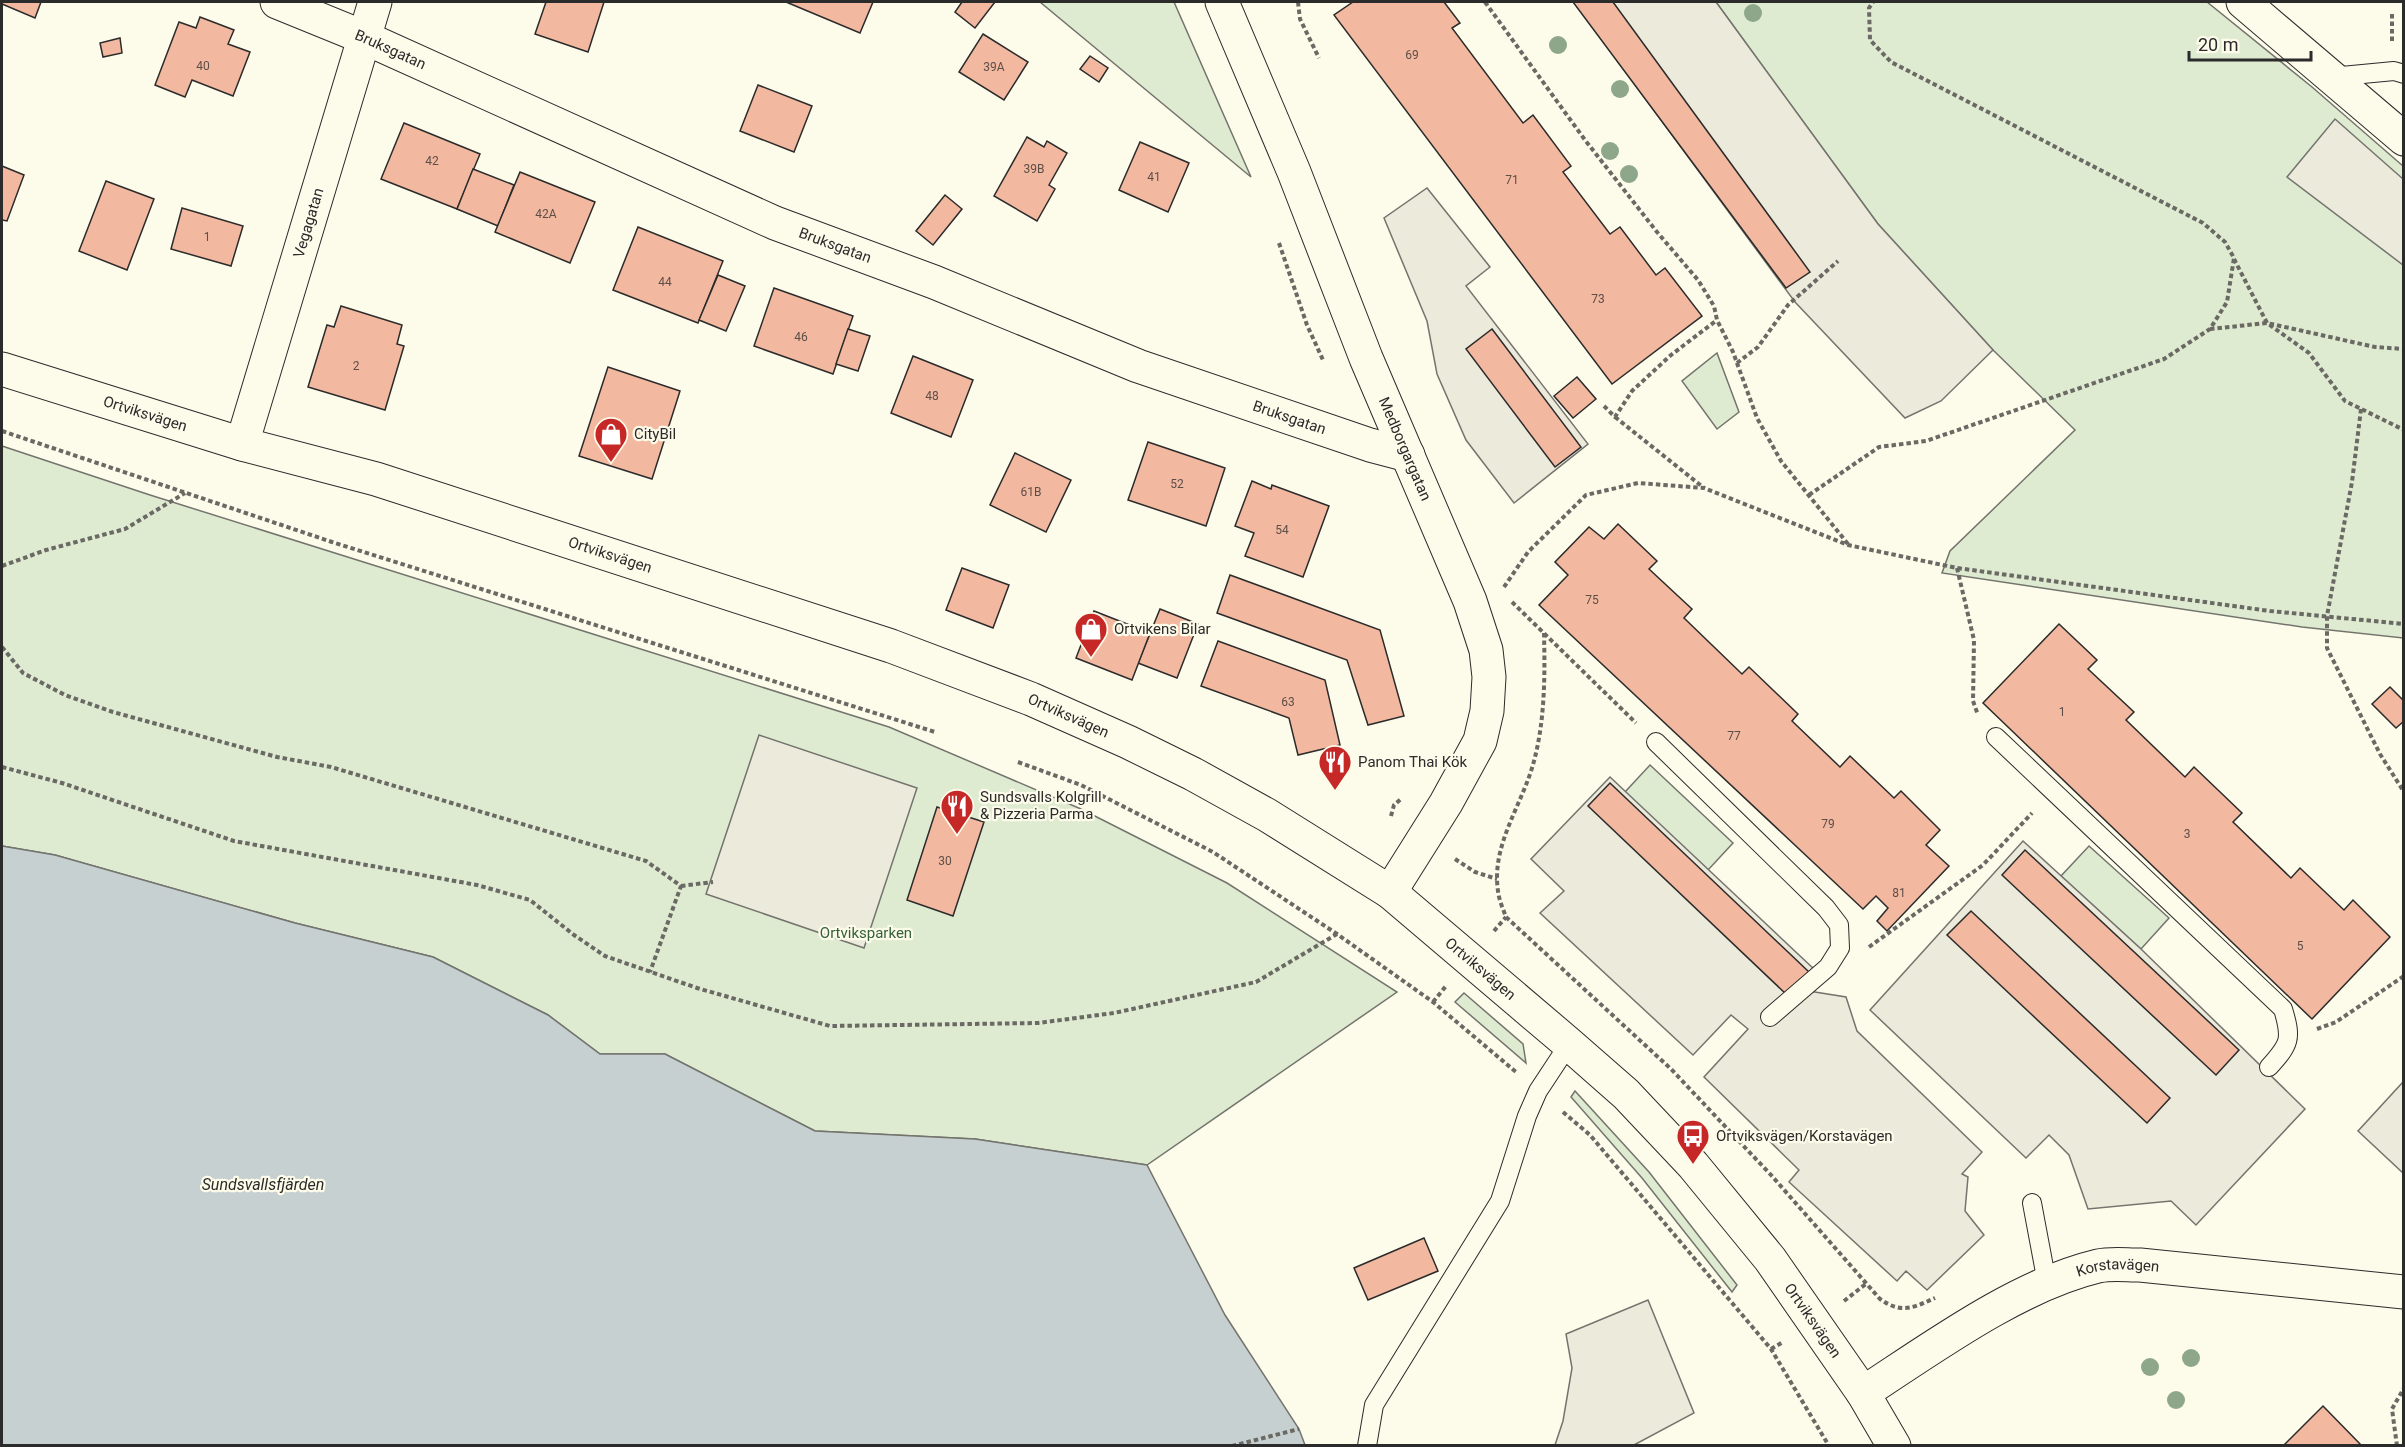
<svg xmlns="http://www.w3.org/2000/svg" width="2405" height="1447" viewBox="0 0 2405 1447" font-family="Roboto,sans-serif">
<rect width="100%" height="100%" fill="#fdfbea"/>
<g fill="#deebd1" stroke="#74746e" stroke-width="1.5">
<path d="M1040,2H1174L1251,177Z"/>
<path d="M1716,2H2207L2312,87L2403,166V638L2302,627L1942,573L1950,551L2075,430L1993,350L1878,224Z"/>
<path d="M1717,353L1739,412L1717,429L1682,381Z"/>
<path d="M2,446L150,495L889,727L1081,809L1227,883L1397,992L1147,1165L975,1139L815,1131L665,1054H600L548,1015L433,957L295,923L55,855L2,846Z"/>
<path d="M1650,765L1733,843L1708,870L1625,792Z"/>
<path d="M2089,846L2169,918L2141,949L2061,876Z"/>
<path d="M1464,993L1523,1044L1526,1063L1455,1002Z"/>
<path d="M1575,1091L1649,1172L1737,1285L1732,1292L1642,1178L1571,1097Z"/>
</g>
<g fill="#eceadb" stroke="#74746e" stroke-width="1.5">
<path d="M1574,2H1716L1878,224L1993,350L1941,401L1905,418L1795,302Z"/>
<path d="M2335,119L2403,179V265L2287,177Z"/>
<path d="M1427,188L1490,267L1466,286L1588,444L1514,503L1466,440L1437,374L1427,321L1384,218Z"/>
<path d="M759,735L917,788L864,948L706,894Z"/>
<path d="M1610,777L1815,970L1796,989L1846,997L1857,1031L1982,1152L1962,1174L1968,1177L1965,1211L1984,1235L1927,1290L1906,1271L1897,1281L1789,1182L1799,1170L1704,1077L1748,1029L1731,1015L1693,1055L1540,913L1564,891L1531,859Z"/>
<path d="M2023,841L2141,949L2305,1109L2196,1225L2171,1201L2088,1209L2069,1155L2049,1135L2026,1158L1870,1010Z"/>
<path d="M2403,1082V1173L2358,1131Z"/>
<path d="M1648,1300L1694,1413L1634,1445H1555L1563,1421L1572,1368L1566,1334Z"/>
</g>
<path fill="#c7d0d0" stroke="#74746e" stroke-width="1.5" d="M2,846L55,855L295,923L433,957L548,1015L600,1054H665L815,1131L975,1139L1147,1165L1225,1315L1299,1429L1305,1445H2Z"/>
<g fill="#f2b8a0" stroke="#2b2b2b" stroke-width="1.5">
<path d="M2,2H41L35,18L2,4Z"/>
<path d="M546,2H604L588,52L535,34Z"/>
<path d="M786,2H873L860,33Z"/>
<path d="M962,2H995L975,28L955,12Z"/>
<path d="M1353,2H1444L1460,23L1452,28L1523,123L1533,115L1571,166L1563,172L1610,234L1620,227L1656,275L1665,268L1702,316L1612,384L1334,15Z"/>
<path d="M1573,2H1613L1810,272L1786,288Z"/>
<path d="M200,17L234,30L228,44L250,52L233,96L192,80L185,97L155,85L179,22L196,28Z"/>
<path d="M983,34L1028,62L1004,100L959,72Z"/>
<path d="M120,38L122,53L103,57L100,43Z"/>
<path d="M1090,56L1108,68L1099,82L1080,69Z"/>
<path d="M758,85L812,106L794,152L740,131Z"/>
<path d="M404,123L480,154L457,209L381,179Z"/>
<path d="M1027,137L1044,147L1047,141L1067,153L1049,185L1055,189L1037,221L994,196Z"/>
<path d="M1140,142L1189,163L1168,212L1119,190Z"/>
<path d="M2,166L24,175L7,221L2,220Z"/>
<path d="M473,169L514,185L498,226L457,209Z"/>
<path d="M520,172L595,202L570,263L495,232Z"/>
<path d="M106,181L154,199L127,270L79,251Z"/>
<path d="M945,195L962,209L933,245L916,231Z"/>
<path d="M182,208L243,226L231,266L171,249Z"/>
<path d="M638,227L723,261L698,323L613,290Z"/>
<path d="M718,275L745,286L726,331L699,320Z"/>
<path d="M774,288L853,316L833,374L754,346Z"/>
<path d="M341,306L402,325L397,344L404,346L385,410L308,387L327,325L334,327Z"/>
<path d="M848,329L870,336L858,371L836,364Z"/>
<path d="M1492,329L1581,447L1555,467L1466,349Z"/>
<path d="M913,356L973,380L951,437L891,413Z"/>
<path d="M608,367L680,391L652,479L579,456Z"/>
<path d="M1577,377L1596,399L1573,418L1554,396Z"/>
<path d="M1148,442L1225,468L1206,526L1128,500Z"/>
<path d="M1015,453L1071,480L1046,532L990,505Z"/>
<path d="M1252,481L1271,489L1272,485L1329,506L1303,577L1245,556L1254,533L1235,526Z"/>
<path d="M1618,524L1657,561L1649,569L1692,609L1684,618L1742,674L1749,667L1798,714L1792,721L1840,767L1850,756L1894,798L1901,791L1940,830L1926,845L1949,866L1887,931L1877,921L1888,908L1876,896L1863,909L1539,605L1568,575L1555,562L1589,527L1604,539Z"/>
<path d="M962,568L1009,585L993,628L946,610Z"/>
<path d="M1230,575L1380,630L1404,716L1368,725L1347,660L1217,613Z"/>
<path d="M1160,609L1198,624L1177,678L1138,663Z"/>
<path d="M1094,611L1150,633L1132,680L1076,658Z"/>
<path d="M2059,624L2097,660L2088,669L2134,712L2126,720L2185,777L2194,767L2242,813L2233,822L2291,878L2300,868L2344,910L2353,900L2390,937L2312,1019L1983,703Z"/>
<path d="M1218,641L1325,680L1340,745L1298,755L1289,718L1201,686Z"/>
<path d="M2390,687L2404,701V721L2396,728L2372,704Z"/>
<path d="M1610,783L1809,972L1787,995L1588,806Z"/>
<path d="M937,807L984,822L953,916L907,900Z"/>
<path d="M2025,850L2239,1050L2216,1075L2002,875Z"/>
<path d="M1971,911L2170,1098L2147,1123L1947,935Z"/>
<path d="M1424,1238L1438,1271L1368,1300L1354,1268Z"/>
<path d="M2323,1406L2362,1446H2283Z"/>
</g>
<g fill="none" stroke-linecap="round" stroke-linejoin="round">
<defs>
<g id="service">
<path d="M2331,77L2394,71L2404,74"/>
<path d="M1996,737L2283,1009C2292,1039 2290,1044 2269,1067"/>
<path d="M1656,742L1826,908L1839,925L1840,948L1828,967L1770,1017"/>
<path d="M2032,1203L2047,1283"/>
<path d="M1367,1446L1374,1405L1500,1201L1527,1116L1538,1091L1569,1044"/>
</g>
<g id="minor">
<path id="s1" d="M277,2L363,37L775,223L934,282L1138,366L1370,445L1408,455"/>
<path d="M2243,2L2404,139"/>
<path id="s2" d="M242,444L375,2"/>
<path id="s3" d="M1863,1393C1932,1348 2018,1285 2098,1266C2111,1263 2126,1265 2140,1265L2404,1292"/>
</g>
<g id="tertiary">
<path id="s4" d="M1222,2L1294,172L1366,358L1470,601L1486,650L1489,677L1487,711L1480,741L1446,803L1390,892"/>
<path id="s5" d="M2,369L242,444L376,479L891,646L1031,699L1128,742L1193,774L1267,815L1390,892L1569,1044L1626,1094L1693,1165L1770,1259L1863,1393L1894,1446"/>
</g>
</defs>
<use href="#service" stroke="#2b2b2b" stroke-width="20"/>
<use href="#minor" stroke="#2b2b2b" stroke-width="35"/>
<use href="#tertiary" stroke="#2b2b2b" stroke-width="35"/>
<g stroke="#6a6964" stroke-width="4" stroke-dasharray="4.5 3" stroke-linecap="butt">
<path d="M1298,2L1300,19L1319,58"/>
<path d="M1485,2L1585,140L1657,232L1698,280L1714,306L1717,320L1733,352L1757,418L1781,461L1848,544"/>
<path d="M2392,41V12"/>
<path d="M1279,243L1307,325L1323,360"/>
<path d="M2234,259L2267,323L2309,353L2345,401L2404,430"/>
<path d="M2210,329L2267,323L2375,347L2404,349"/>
<path d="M1737,363L1758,347L1788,305L1838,261"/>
<path d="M1604,406L1615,417L1632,391L1671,355L1717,320"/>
<path d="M2361,409L2352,482L2327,616V648L2380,754L2404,792"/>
<path d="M1615,417L1704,488"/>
<path d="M2,431L332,542L935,732"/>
<path d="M1809,495L1879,447L1926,441L2164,359L2210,329L2227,302L2234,258L2225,242L2203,223L1891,62L1870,40L1869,8L1873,2"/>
<path d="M2,566L46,550L125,529L185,493"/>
<path d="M1957,568L1974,640L1973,701L1978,715"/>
<path d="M1504,587L1528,552L1586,495L1638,483L1704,488L1848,545L1957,568L2270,611L2404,624"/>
<path d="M1512,602L1636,723"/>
<path d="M1544,633C1545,675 1545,720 1534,761C1523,804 1491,844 1498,891C1499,900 1503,909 1506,917L1671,1069L1771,1175L1880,1299C1901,1314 1913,1308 1935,1298"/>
<path d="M2,647L23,673L65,695L113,712L277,757L331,767L646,861L681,886L650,972"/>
<path d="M1018,762L1081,785L1213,852L1337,934L1433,1002L1516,1072"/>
<path d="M2,767L62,783L234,841L477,885L530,900L574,935L605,956L697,988L830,1026L1038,1023L1114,1013L1256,982L1337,934"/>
<path d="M1391,816L1394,805L1402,798"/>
<path d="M1455,859L1475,872L1497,879"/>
<path d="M681,886L713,882"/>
<path d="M1494,931L1506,917"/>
<path d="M1869,947L1983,865L2032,813"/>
<path d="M1433,1002L1446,986"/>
<path d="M2317,1029L2336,1022L2404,976"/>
<path d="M1563,1112L1590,1135L1771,1349L1829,1446"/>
<path d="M1844,1301L1867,1283"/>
<path d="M1771,1349L1783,1342"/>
<path d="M1232,1446L1299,1429"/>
<path d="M2397,1446L2392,1409L2404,1388"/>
</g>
<use href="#service" stroke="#fdfbea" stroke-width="18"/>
<use href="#minor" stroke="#fdfbea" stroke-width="33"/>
<use href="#tertiary" stroke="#fdfbea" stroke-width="33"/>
</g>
<g fill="#8ea78a">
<circle cx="1753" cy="13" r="9"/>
<circle cx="1558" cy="45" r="9"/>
<circle cx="1620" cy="89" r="9"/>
<circle cx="1610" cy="151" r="9"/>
<circle cx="1629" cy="174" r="9"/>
<circle cx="2191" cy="1358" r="9"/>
<circle cx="2150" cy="1367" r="9"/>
<circle cx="2176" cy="1400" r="9"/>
</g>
<defs>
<symbol id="shop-pin" viewBox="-11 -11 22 30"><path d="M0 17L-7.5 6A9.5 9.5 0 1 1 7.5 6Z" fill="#c62828" stroke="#fdfbea"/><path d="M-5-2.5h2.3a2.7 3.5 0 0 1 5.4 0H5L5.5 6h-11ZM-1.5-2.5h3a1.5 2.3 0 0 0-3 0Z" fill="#fff"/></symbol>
<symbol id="restaurant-pin" viewBox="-11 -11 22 30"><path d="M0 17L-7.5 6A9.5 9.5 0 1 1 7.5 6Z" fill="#c62828" stroke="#fdfbea"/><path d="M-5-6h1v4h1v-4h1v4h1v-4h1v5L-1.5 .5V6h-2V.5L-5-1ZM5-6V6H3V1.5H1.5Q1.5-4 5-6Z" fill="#fff"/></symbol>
<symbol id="bus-pin" viewBox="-11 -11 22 30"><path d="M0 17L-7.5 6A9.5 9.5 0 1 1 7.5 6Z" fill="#c62828" stroke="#fdfbea"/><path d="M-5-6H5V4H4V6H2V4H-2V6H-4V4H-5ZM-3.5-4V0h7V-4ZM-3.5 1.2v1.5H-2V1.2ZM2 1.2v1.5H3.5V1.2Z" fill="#fff"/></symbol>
</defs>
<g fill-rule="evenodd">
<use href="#shop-pin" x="592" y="415" width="38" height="52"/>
<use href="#shop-pin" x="1072" y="610" width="38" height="52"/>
<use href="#restaurant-pin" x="1316" y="743" width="38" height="52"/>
<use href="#restaurant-pin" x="938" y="787" width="38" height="52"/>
<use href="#bus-pin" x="1674" y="1117" width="38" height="52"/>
</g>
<g text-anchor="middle" stroke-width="4.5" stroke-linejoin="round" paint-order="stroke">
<g font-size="12" fill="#5d4e48">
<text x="1412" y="59">69</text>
<text x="203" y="70">40</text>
<text x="994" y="71">39A</text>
<text x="432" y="165">42</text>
<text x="1034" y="173">39B</text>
<text x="1154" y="181">41</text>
<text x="1512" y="184">71</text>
<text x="546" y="218">42A</text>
<text x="207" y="241">1</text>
<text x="665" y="286">44</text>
<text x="1598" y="303">73</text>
<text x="801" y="341">46</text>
<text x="356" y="370">2</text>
<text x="932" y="400">48</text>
<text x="1177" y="488">52</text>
<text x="1031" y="496">61B</text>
<text x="1282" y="534">54</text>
<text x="1592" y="604">75</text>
<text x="1288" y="706">63</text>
<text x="2062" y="716">1</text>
<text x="1734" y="740">77</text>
<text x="1828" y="828">79</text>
<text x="2187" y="838">3</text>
<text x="945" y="865">30</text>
<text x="1899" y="897">81</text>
<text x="2300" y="950">5</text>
</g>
<g font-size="15" fill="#2b2b2b" stroke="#fdfbea">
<text dy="5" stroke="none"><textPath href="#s1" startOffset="123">Bruksgatan</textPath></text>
<text dy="5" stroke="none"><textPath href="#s2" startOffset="231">Vegagatan</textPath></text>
<text dy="5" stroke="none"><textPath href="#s1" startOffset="609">Bruksgatan</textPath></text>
<text dy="5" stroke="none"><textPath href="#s5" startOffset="150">Ortviksvägen</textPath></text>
<text dy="5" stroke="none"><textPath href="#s1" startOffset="1095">Bruksgatan</textPath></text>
<text dy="5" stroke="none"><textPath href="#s4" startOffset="483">Medborgargatan</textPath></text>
<text dy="5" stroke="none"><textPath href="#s5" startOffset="636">Ortviksvägen</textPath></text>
<text dy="5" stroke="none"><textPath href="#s5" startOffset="1122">Ortviksvägen</textPath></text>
<text dy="5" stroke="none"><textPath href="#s5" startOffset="1608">Ortviksvägen</textPath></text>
<text dy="5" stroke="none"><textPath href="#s3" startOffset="288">Korstavägen</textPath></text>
<text dy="5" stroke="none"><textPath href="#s5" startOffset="2094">Ortviksvägen</textPath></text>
</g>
<g font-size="15" fill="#2b2b2b" stroke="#fdfbea" text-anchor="start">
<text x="634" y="439">CityBil</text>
<text x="1114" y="634">Ortvikens Bilar</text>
<text x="1358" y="767">Panom Thai Kök</text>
<text x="980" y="802">Sundsvalls Kolgrill<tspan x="980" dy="17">&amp; Pizzeria Parma</tspan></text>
<text x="1716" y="1141">Ortviksvägen/Korstavägen</text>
</g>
<g font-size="15" fill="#34623c" stroke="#fdfbea">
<text x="866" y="938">Ortviksparken</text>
</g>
<g font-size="16" font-style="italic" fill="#2b2b2b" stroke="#fdfbea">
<text x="263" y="1190">Sundsvallsfjärden</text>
</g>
</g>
<rect width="2405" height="1447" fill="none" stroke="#2b2b2b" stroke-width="6"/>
<path d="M2189 51v9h122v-9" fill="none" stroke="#2b2b2b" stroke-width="3"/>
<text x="2198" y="51" font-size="18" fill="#2b2b2b" stroke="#fdfbea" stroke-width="4.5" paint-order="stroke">20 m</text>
</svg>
